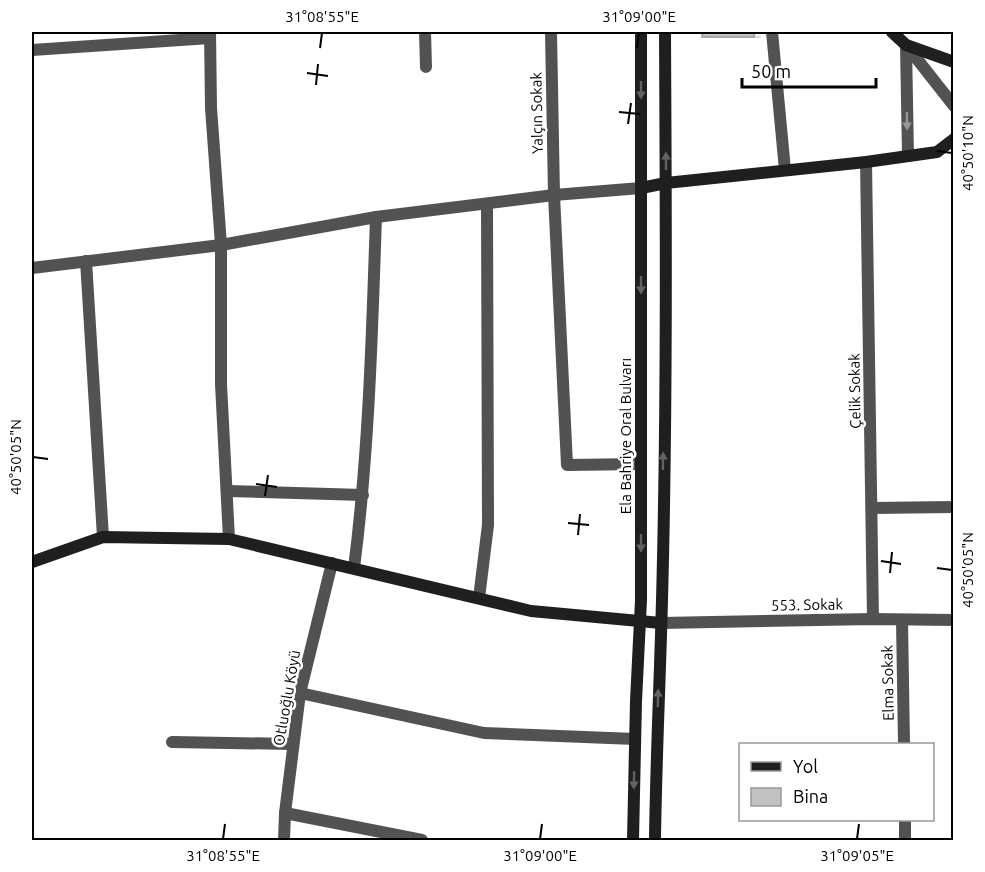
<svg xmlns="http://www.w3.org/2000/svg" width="985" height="872" viewBox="0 0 985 872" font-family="Ubuntu,sans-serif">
<defs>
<filter id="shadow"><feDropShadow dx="5.5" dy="5.5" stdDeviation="1.5" flood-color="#0004"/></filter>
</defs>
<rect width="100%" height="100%" fill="#fff"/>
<path fill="#c2c2c2" stroke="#969696" stroke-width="1.5" filter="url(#shadow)" d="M702,32H755L754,37H702Z"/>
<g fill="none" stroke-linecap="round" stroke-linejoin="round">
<g stroke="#525252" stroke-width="12">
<path d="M210,32L211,108L221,245V384L229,539"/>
<path d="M425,32L426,67"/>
<path d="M551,32L554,195L567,465L641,464"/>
<path d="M772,32L785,170"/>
<path d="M906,45L908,156"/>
<path d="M906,45L954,106"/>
<path d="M32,50L210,38"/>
<path d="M866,162L873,619"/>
<path d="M86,261L103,537"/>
<path d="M32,268L221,245L376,217L554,195L641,188"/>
<path d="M227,491L363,495"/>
<path d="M872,508L954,507"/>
<path d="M354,568C369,451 372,334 376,217"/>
<path d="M479,598L488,525L487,204"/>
<path d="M902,620L904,744"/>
<path d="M661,623L873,619L954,620"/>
<path d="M300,693L484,733L635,739"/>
<path d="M172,742L293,744"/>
<path d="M285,813L422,840"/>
<path d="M905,820V840"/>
<path d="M284,840L285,813L300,693L332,563"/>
</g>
<g stroke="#1f1f1f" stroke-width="12">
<path d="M892,32L906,45L954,62"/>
<path d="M641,188L666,183L866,162L937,152L954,139"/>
<path d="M32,562L103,537L229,539L531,611L661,623"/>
<path d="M633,840L636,701L641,600V32"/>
<path d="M655,840C656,760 660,680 662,600C667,411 666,220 665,32"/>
</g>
</g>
<defs><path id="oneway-solid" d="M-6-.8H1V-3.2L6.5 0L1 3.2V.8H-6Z" transform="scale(1.5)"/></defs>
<g fill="#626262">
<use href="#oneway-solid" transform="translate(641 90) rotate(90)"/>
<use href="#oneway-solid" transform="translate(666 161) rotate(-90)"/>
<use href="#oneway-solid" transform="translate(641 285) rotate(90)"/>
<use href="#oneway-solid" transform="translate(663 461) rotate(-89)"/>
<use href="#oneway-solid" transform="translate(641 543) rotate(90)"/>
<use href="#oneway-solid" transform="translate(658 698) rotate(-88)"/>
<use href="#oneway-solid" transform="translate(634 780) rotate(91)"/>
</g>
<use fill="#979797" href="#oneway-solid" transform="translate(907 121) rotate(89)"/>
<path fill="none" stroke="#000" stroke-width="2" d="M320,48L322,33M637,48L639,33M307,73L328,76M316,85L318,64M619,112L640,114M628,124L631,103M937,151L952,153M33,457L48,459M256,484L277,487M265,496L268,475M568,523L589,525M578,535L580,514M881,561L901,564M937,568L952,570M890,573L892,552M223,839L225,824M540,839L542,824M857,839L859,824"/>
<g text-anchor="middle" stroke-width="5" stroke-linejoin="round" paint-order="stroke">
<g font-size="15" fill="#000" stroke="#fff">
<text transform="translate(537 113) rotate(-91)" y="5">Yalçın Sokak</text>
<text transform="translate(855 391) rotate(-91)" y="5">Çelik Sokak</text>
<text transform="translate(626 436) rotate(-90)" y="5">Ela Bahriye Oral Bulvarı</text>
<text transform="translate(807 605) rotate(-1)" y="5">553. Sokak</text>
<text transform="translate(888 683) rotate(-91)" y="5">Elma Sokak</text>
<text transform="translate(287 698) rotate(-80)" y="5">Otluoğlu Köyü</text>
</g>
</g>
<rect width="985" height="872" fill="none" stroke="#ffffff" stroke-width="66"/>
<rect x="739" y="743" width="195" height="78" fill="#ffffff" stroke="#999999" stroke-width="1.5"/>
<rect x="751" y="762" width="30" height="9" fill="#1f1f1f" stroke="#999999" stroke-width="1.5"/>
<text x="793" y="773" font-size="18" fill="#000000">Yol</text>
<rect x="751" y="788" width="30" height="18" fill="#c2c2c2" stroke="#999999" stroke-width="1.5"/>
<text x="793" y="803" font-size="18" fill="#000000">Bina</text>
<path d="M742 78v9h134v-9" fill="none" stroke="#000000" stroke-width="3"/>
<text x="751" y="78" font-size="18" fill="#000000" stroke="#ffffff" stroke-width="4.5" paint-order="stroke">50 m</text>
<rect x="33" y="33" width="919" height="806" fill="none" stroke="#000" stroke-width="2"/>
<g font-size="15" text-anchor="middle" fill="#000">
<text x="322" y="22">31°08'55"E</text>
<text x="639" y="22">31°09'00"E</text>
<text transform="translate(968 153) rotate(-90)" y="5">40°50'10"N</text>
<text transform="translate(16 457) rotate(-90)" y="5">40°50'05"N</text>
<text transform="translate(968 570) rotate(-90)" y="5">40°50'05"N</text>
<text x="223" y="861">31°08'55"E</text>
<text x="540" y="861">31°09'00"E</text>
<text x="857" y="861">31°09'05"E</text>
</g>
</svg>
